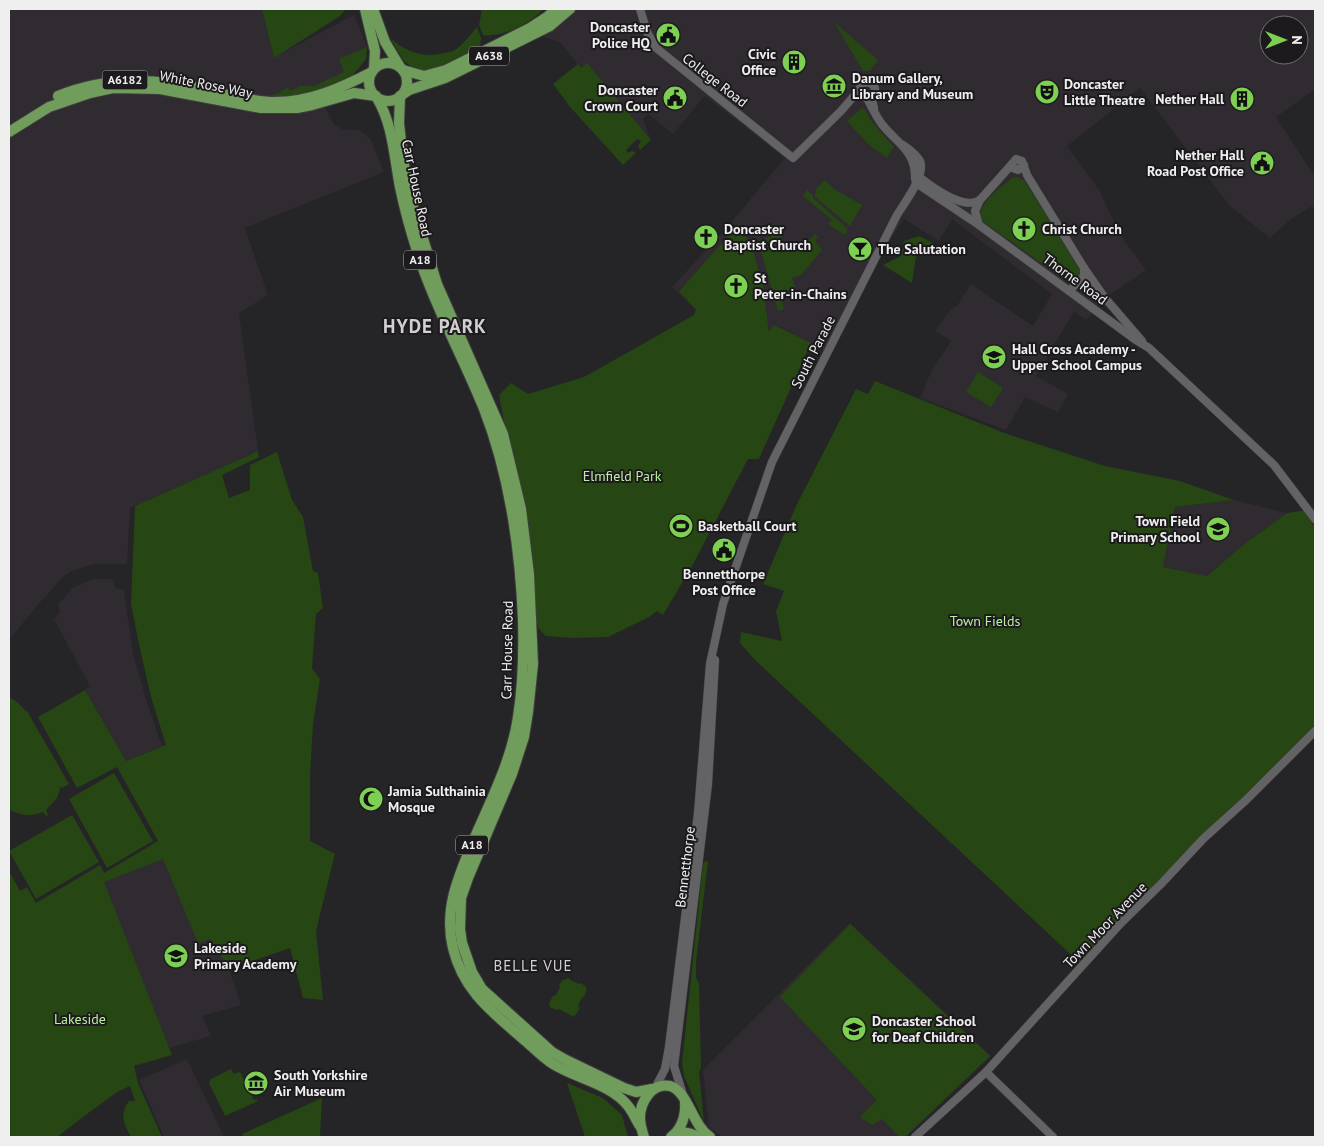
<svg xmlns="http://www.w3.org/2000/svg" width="1324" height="1146" viewBox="0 0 1324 1146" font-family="'PT Sans',sans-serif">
<rect width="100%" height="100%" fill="#252426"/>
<g fill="#302b31" fill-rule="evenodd">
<path d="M9,9H262L274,57L354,15L367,47L366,58L359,69L351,75L324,105L334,125L342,129L357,130L365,134L371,140L384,172L245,228L268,295L239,313L258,451L130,508L127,564H93L70,572L62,578L36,607L9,640Z"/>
<path d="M556,9H1315V89L1276,117L1315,177V207H1310L1290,220L1270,238L1229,205L1140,88L1067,146L1099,190L1121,236L1146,270L1105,298L1086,320L1074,311L1036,376L1068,394L1058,412L1025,397L1006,430L920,398L931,372L951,341L935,331L951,309L957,306L971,284L1033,326L1052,294L952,219L939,241L904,219L873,265L827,353L805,340L775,325L769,333L763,285L707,261L679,290L696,310L672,287L722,233L785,158L705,96L673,134L648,114L643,119L651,140L586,64L581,68L560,42L533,33ZM1269,25H1299V55H1269Z"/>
<path d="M1234,500L1287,513L1243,545L1207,576L1163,567L1175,507Z"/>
<path d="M93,579H112L116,588L124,590L133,654L146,699L162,746L126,761L85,690L90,686L54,619L60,612L58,605L74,587Z"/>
<path d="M164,858L198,942L210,939L229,969L241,1005L202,1016L211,1036L169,1048L103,882Z"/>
<path d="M850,923L991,1056L906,1137H722L709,1127L703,1070Z"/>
<path d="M187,1059L224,1137H164L139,1080Z"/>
</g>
<g fill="#264614">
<path d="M262,9H346L340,16L274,58Z"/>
<path d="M482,9H543C532,23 501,38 483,35L479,25Z"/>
<path d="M834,22L878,60L870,71H863Z"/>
<path d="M477,27L481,38L480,49L433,71H423L413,68L404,61L390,38C407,52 422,58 444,53C448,52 452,52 455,50C464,44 470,35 477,27Z"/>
<path d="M367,47L366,59L349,79L313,95L269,98L271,95L277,94L288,87L290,91L300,86H314L344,72L339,59Z"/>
<path d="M587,63L651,140L640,150L638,146L641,141L637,139L626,150L628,153L632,151L636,153L623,165L571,108L553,84L578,64L581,68Z"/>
<path d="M862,108L865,110L872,122L894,147L887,158L868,144L847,121Z"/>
<path d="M1017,177L1025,181L1080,270L1077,280L1069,283L984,222L980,217C981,200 1001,188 1012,178Z"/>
<path d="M825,180L834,189L862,205L850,226L815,197L816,189Z"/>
<path d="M807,190L813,195V198L848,229L845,235L828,224L832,220L803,196Z"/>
<path d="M739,224L752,248L763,285L769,332L774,325L811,343L759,459H748L691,568L663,615L657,611L649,617L608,637L573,638L546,636L539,629L531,605L521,513L499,395L511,383L528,394L584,377L694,315L696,310L679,291Z"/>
<path d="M774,224L786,246C786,245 794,242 794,242C804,241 807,244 815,234L818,237L815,241L822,250L801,275L792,278L795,288L780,293L784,309L778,311L758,241L772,236L769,227Z"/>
<path d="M919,236L935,244L932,252L922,253L916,257L912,283L883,265L901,256L904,241Z"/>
<path d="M978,372L1003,388L991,407L966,392Z"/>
<path d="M875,381L1004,433L1105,466L1180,481L1234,500L1175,507L1163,567L1207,576L1243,545L1287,513L1307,510L1315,528V725L1245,801L1081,964L755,660L740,643L741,632L782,641L776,611L784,591L763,584L797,504L856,389L868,394Z"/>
<path d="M258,451L259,457L222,475L229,498L250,490V465L277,452L292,500L303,517L313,571L318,573L323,608L316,614L312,668L320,679L313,725L310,776V841L335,854L316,931L323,1000L303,998L290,948L229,969L210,939L198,943L163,859L104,882L172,1055L134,1066L138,1083L162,1137H131C124,1124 119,1114 129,1101H135L130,1086L117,1092L87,1114L57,1137H9V871L20,891L27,887L36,903L100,865L104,873L158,841L117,767L77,788L38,717L85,690L126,761L166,745L151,697L140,649L131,604L135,506Z"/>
<path d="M9,697L17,702L26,711H27L69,784L62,788L61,786L57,798L46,810L48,815L46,816L43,812C31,817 20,816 9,809Z"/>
<path d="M114,773L153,841L107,868L69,799Z"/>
<path d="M72,815L99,862L36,899L9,851Z"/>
<path d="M708,861L696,962V978L699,983L701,1067L699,1072L704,1122L684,1076L682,1063L703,864L704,862Z"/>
<path d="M850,924L990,1056L905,1137H899L882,1119L872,1125L860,1117L877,1100L780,997Z"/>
<path d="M569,978L570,980L579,984L581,983L585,986L587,989L584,997H582L578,1006L580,1008L574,1017L559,1009L556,1010L550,1007L549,1003L553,996L556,995L560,987L559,985L563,980Z"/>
<path d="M231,1069L234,1074L240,1072L254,1100L257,1099L258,1101L225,1116L209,1083L211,1079Z"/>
<path d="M567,1083L603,1098L622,1115L628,1137H585Z"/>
<path d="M322,1098L320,1137H244L242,1134Z"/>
</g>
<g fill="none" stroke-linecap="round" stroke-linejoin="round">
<defs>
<g id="tertiary">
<path d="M640,9L647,32L655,47L793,158L841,111L859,90"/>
<path d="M867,98C871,106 876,116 881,123C896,143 916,150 915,179"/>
<path d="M874,108C873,105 872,101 873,98C874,93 877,91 874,86L869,82L862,84L859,90L862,96L867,98L874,95"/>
<path d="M1024,165L1018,170L1013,168L1012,164L1016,159L1022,161L1027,175L1084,268L1105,298L1142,341"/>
<path d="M919,177C932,187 964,211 980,200L1012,164"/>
<path d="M916,183L979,225L1136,340L1149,348L1274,465L1315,519"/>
<path d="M979,225L975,211L980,200"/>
<path d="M1069,291L1084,276V268"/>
<path d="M986,1072L1053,1137"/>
<path d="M655,1088L665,1069L669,1047L698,813L710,664L723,604L772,462L897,215C905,202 926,175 920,161C916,154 909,149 903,145"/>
<path d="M683,1095L674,1066L708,784L715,660"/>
<path d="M915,1137L986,1072L1120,924L1162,883L1203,839L1245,801L1315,731"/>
</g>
<g id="trunk">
<path d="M365,9L375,51L374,69"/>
<path d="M373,9L385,42L400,67"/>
<circle cx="388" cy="82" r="19"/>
<path d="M403,70L424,76L446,70L530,28L547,17L556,9"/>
<path d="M403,94L409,90L445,78L550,26L570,9"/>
<path d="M58,96C107,76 156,78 207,90C230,95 252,102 275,102C310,102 341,88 372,72"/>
<path d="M400,96L399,123L403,160L412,203L437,284L503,434L521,509L529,574L533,664L528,712L524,737L512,774L468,878L461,898L460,929L462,943L472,972L482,989L552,1052L566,1060L624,1088L636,1092L652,1089"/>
<path d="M377,98C393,125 394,156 400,187C405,211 412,236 420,260C437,311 464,359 484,409C510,476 520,548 523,619C524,652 523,685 518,717C512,759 492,798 475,837C460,873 443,908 453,948C463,990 491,1011 522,1038C532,1046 542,1057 553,1064C577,1079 611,1084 628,1106C633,1112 636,1120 640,1126"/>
<path d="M9,132L49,107L90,93L113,88L160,89L261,108H297L312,105L354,93L376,96"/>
<path d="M674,1135C684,1132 688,1131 698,1137"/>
<path d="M644,1137C642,1131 640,1125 640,1118C640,1102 652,1082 670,1086C688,1091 692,1125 710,1137"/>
<path d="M671,1137C682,1129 686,1115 685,1102"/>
</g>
</defs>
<use href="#tertiary" stroke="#403f40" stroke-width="9"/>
<use href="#trunk" stroke="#403f40" stroke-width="12"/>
<use href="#tertiary" stroke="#636264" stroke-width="8"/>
<use href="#trunk" stroke="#709d5c" stroke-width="10"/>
</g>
<defs>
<symbol id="civic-disc" viewBox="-11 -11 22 22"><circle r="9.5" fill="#7ed053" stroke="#1c1a1c"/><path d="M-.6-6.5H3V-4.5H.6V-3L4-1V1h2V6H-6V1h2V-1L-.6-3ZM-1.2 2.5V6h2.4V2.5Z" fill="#111"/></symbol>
<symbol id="building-disc" viewBox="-11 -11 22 22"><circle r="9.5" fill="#7ed053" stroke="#1c1a1c"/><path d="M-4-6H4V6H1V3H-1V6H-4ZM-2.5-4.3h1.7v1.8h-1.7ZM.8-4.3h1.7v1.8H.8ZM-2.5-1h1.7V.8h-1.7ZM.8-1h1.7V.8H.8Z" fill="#111"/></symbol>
<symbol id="museum-disc" viewBox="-11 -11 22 22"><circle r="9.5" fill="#7ed053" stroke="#1c1a1c"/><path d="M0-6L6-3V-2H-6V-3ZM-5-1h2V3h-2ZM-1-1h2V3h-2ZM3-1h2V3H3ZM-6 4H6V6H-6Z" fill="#111"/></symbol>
<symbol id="theatre-disc" viewBox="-11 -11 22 22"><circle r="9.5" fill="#7ed053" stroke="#1c1a1c"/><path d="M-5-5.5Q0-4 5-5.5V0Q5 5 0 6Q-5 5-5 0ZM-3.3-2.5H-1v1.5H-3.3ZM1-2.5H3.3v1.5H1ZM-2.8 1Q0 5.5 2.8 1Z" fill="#111"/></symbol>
<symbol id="church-disc" viewBox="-11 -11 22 22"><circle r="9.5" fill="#7ed053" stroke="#1c1a1c"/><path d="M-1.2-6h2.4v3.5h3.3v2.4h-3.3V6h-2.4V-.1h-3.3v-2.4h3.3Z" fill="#111"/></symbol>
<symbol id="bar-disc" viewBox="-11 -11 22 22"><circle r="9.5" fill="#7ed053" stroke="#1c1a1c"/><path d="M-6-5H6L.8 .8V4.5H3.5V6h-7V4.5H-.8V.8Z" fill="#111"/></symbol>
<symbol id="school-disc" viewBox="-11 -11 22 22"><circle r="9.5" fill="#7ed053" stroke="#1c1a1c"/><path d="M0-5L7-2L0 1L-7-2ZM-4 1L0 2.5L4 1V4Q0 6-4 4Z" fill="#111"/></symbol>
<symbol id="stadium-disc" viewBox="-11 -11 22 22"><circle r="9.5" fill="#7ed053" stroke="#1c1a1c"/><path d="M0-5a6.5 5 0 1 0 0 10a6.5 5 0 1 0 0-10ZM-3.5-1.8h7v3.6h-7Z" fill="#111"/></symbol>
<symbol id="mosque-disc" viewBox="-11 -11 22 22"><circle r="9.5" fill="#7ed053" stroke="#1c1a1c"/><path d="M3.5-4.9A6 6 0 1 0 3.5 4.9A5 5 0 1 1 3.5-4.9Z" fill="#111"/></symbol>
</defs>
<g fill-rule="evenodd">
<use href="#civic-disc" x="654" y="21" width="28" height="28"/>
<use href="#building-disc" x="780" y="48" width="28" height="28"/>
<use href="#museum-disc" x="820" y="72" width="28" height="28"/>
<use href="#theatre-disc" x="1033" y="78" width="28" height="28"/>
<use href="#civic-disc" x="661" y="84" width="28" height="28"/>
<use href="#building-disc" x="1228" y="85" width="28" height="28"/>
<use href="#civic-disc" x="1248" y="149" width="28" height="28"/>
<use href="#church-disc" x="1010" y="215" width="28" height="28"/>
<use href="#church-disc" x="692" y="223" width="28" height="28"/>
<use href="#bar-disc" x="846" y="235" width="28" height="28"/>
<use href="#church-disc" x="722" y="272" width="28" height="28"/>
<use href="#school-disc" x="980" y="343" width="28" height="28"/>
<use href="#stadium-disc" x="667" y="512" width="28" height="28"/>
<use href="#school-disc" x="1204" y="515" width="28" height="28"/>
<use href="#civic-disc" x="710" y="536" width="28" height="28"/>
<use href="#mosque-disc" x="357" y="785" width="28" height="28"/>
<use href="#school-disc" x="162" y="942" width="28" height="28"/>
<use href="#school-disc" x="840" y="1015" width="28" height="28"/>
<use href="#museum-disc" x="242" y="1069" width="28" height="28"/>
</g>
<g text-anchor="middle" stroke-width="4" stroke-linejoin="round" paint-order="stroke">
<g fill="#1c1a1c" stroke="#b0afb0" stroke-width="1">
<rect x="469" y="46.5" width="40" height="19" rx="4"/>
<rect x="102.5" y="70.5" width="45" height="19" rx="4"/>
<rect x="404" y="250.5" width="32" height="19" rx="4"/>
<rect x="456" y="835.5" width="32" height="19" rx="4"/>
</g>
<g font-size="12" font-weight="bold" fill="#f0eff0">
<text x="489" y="60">A638</text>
<text x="125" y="84">A6182</text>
<text x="420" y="264">A18</text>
<text x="472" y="849">A18</text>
</g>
<g font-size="14" font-weight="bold" fill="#f0eff0" stroke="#1c1a1c" text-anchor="start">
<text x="650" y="32" text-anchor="end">Doncaster<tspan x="650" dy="16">Police HQ</tspan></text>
<text x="776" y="59" text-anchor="end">Civic<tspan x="776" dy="16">Office</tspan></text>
<text x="852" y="83">Danum Gallery,<tspan x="852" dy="16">Library and Museum</tspan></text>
<text x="1064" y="89">Doncaster<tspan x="1064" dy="16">Little Theatre</tspan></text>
<text x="658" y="95" text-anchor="end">Doncaster<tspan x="658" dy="16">Crown Court</tspan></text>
<text x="1224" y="104" text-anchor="end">Nether Hall</text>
<text x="1244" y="160" text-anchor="end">Nether Hall<tspan x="1244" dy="16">Road Post Office</tspan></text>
<text x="724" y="234">Doncaster<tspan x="724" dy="16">Baptist Church</tspan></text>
<text x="1042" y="234">Christ Church</text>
<text x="878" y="254">The Salutation</text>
<text x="754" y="283">St<tspan x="754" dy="16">Peter-in-Chains</tspan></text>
<text x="1012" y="354">Hall Cross Academy -<tspan x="1012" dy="16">Upper School Campus</tspan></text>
<text x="1200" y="526" text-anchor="end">Town Field<tspan x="1200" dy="16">Primary School</tspan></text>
<text x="698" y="531">Basketball Court</text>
<text x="724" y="579" text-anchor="middle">Bennetthorpe<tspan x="724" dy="16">Post Office</tspan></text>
<text x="388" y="796">Jamia Sulthainia<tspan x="388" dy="16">Mosque</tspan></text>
<text x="194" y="953">Lakeside<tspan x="194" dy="16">Primary Academy</tspan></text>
<text x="872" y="1026">Doncaster School<tspan x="872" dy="16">for Deaf Children</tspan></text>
<text x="274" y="1080">South Yorkshire<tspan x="274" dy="16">Air Museum</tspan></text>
</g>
<g font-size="14" fill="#f0eff0" stroke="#1c1a1c">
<text transform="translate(715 80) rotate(38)" y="5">College Road</text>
<text transform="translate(206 84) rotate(11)" y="5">White Rose Way</text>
<text transform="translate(417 188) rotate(78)" y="5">Carr House Road</text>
<text transform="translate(1075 279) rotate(36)" y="5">Thorne Road</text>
<text transform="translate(813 352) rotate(-63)" y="5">South Parade</text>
<text transform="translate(507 650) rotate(-89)" y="5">Carr House Road</text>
<text transform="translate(685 867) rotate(-83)" y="5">Bennetthorpe</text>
<text transform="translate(1105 925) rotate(-46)" y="5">Town Moor Avenue</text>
</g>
<g font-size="14" fill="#b9f0a0" stroke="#1c1a1c">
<text x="622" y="481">Elmfield Park</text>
<text x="985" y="626">Town Fields</text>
<text x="80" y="1024">Lakeside</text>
</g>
<g font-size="15" letter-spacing="1" fill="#d1cfd2" stroke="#1c1a1c">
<text x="533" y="971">BELLE VUE</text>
</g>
<g font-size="19" font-weight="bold" letter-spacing="1" fill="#d1cfd2" stroke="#1c1a1c">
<text x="435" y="333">HYDE PARK</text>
</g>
</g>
<rect width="1324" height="1146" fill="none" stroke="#f0eff0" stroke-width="20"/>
<g transform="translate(1284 40) rotate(90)"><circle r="24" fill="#1c1a1c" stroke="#716f71"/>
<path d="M0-4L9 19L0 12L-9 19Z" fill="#7ed053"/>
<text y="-8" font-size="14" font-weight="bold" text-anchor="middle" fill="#f0eff0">N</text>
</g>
</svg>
